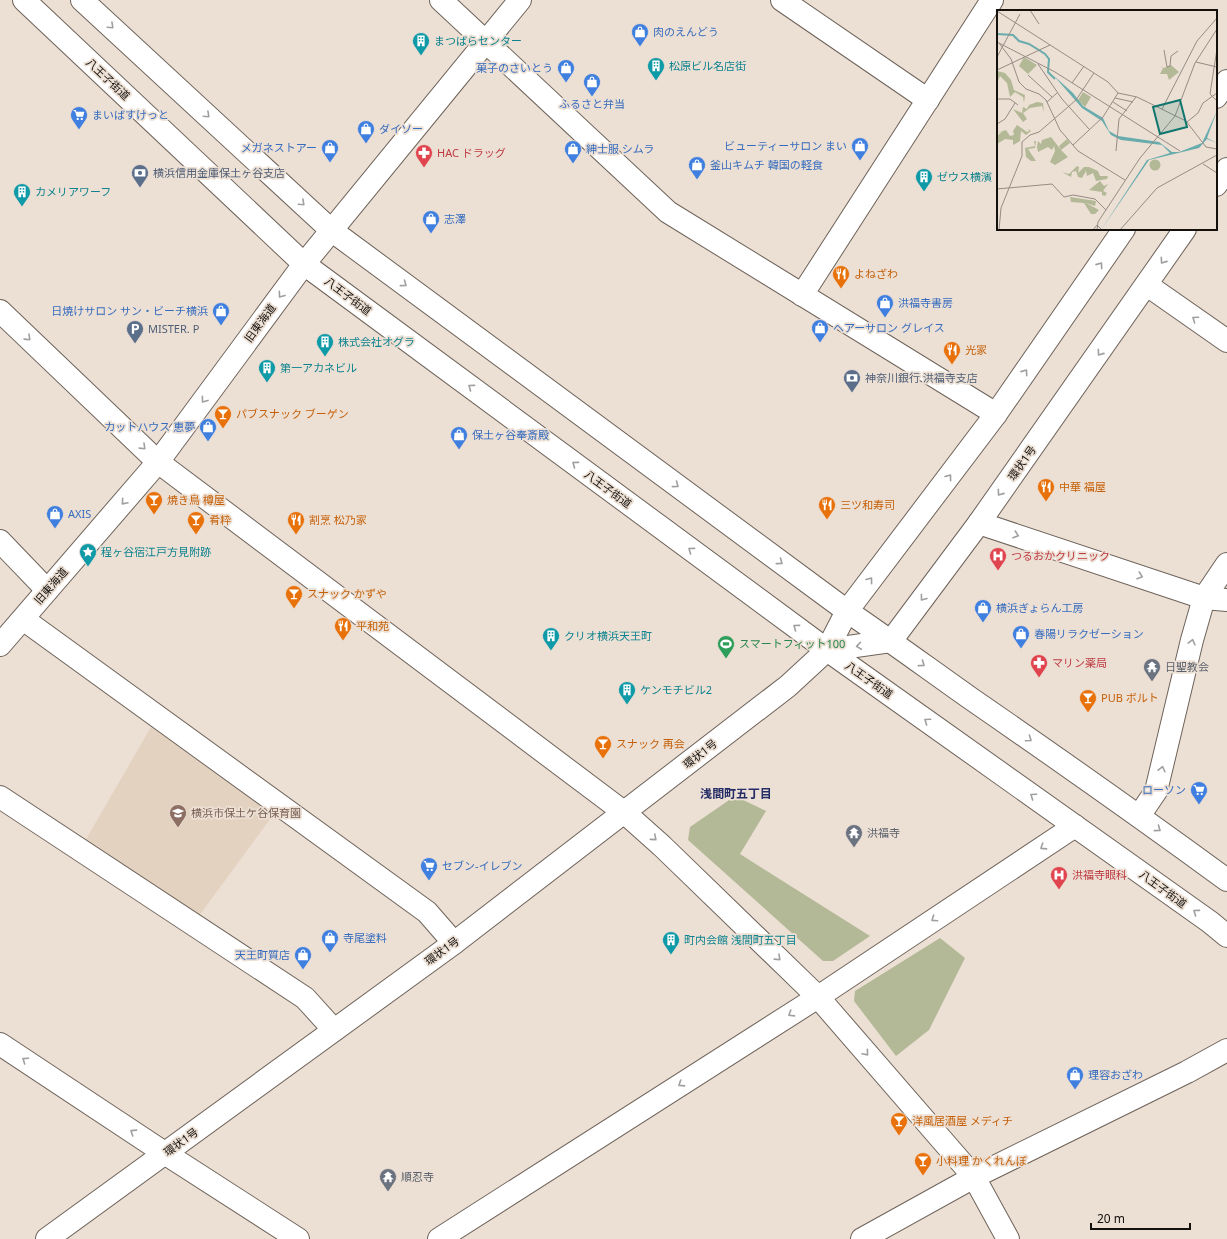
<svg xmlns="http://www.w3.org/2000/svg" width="1227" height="1239" viewBox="0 0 1227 1239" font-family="'Noto Sans','Noto Sans JP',sans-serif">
<rect width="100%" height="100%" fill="#ecdfd4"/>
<path fill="#e4d2c1" d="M151,727L273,815L196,920L85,841Z"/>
<g fill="#b3b996">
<path d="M735,796L766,811L740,854L870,936L833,961H823L688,840L690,827Z"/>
<path d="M940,938L965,958L929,1030L896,1056L854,1001L855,991Z"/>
</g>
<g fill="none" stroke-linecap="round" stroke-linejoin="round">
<defs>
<g id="street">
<path d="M441,0L668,212L996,414"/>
<path d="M782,0L928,100"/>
<path d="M1147,285L1227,341"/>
<path d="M802,295L992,0"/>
<path d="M0,311L158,462L625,813L662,846L818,997L974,1177L1008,1239"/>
<path d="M979,523L1204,598L1227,600"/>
<path d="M0,541L47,590"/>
<path d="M23,619L427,912L454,943"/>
<path d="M0,645L158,462L304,264"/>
<path d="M0,797L305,998L334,1030"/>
<path d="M1139,816L1156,791L1192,640L1204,598L1227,564"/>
<path d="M0,1044L166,1154L298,1239"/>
<path d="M439,1239L818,997L1075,826"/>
<path d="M862,1239L974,1177L1187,1072L1227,1050"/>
</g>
<g id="secondary">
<path d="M304,264L520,0"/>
<path d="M47,1239L454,943L788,686L827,650L847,611"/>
</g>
<g id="primary">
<path d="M1216,97L1227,81"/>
<path d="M1216,185L1227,169"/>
<path d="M847,611L996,414L1124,229"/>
<path d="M827,650L891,641L979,523L1185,229"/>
</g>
<g id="highway">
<path d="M24,0L304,264L827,650L1210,922L1227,936"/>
<path d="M82,0L331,230L847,611C888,639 929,669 970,698C1057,758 1142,818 1227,880"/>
</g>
</defs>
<use href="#street" stroke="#6e635a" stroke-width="24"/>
<use href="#secondary" stroke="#6e635a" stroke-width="24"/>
<use href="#primary" stroke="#6e635a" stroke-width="24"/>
<use href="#highway" stroke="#6e635a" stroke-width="24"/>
<use href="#street" stroke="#fff" stroke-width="22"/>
<use href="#secondary" stroke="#fff" stroke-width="22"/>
<use href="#primary" stroke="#fff" stroke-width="22"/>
<use href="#highway" stroke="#fff" stroke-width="22"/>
</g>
<defs><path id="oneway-chevron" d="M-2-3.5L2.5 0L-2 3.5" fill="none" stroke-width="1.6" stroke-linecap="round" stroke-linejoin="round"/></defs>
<g stroke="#a19f9e">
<use href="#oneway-chevron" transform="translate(111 26) rotate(43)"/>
<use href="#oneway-chevron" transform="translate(207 115) rotate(43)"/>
<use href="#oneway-chevron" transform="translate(302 203) rotate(43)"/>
<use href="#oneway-chevron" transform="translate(1163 261) rotate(125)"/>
<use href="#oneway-chevron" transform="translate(1100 265) rotate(-55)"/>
<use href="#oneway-chevron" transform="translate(404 284) rotate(36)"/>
<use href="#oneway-chevron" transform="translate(281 295) rotate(126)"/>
<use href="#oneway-chevron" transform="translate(1195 319) rotate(-145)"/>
<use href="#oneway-chevron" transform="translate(28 338) rotate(44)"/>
<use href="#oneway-chevron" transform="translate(1100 353) rotate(125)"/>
<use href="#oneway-chevron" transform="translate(1025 372) rotate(-55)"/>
<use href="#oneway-chevron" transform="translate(471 387) rotate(-144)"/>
<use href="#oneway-chevron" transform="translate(204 400) rotate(126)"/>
<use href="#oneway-chevron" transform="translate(143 447) rotate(44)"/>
<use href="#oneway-chevron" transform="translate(575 464) rotate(-144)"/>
<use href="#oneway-chevron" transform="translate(949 477) rotate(-53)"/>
<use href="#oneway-chevron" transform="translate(676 485) rotate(37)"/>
<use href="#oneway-chevron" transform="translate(1000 493) rotate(125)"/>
<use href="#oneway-chevron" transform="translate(124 502) rotate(131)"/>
<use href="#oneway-chevron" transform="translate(1016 535) rotate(19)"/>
<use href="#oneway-chevron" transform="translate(691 550) rotate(-144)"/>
<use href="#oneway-chevron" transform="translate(780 562) rotate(36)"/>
<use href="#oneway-chevron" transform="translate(1140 576) rotate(19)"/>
<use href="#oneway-chevron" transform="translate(870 580) rotate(-53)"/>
<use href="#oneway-chevron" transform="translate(923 598) rotate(127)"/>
<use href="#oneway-chevron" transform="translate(796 627) rotate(-144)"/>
<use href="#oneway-chevron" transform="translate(1192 642) rotate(-76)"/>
<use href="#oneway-chevron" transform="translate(859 646) rotate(172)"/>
<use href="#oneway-chevron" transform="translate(922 664) rotate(36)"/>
<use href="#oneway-chevron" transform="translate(927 721) rotate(-145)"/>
<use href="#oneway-chevron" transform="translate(1029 739) rotate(35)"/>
<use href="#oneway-chevron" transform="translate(1162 769) rotate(-77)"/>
<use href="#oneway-chevron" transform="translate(1033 796) rotate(-145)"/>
<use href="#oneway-chevron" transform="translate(1158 829) rotate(36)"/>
<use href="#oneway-chevron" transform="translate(654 838) rotate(41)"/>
<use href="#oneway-chevron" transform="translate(1043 847) rotate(147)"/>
<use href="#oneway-chevron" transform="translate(1196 912) rotate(-144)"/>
<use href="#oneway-chevron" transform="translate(934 919) rotate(146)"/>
<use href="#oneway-chevron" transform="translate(778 958) rotate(44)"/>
<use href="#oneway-chevron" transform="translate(791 1014) rotate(148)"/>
<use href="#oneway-chevron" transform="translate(866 1053) rotate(49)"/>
<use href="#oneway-chevron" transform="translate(25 1060) rotate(-146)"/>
<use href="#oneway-chevron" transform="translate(681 1084) rotate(147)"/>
<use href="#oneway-chevron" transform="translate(133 1132) rotate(-147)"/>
</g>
<defs>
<symbol id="shop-pin" viewBox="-11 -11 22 30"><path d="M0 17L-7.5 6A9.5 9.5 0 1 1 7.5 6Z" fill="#3f7fe0" stroke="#ecdfd4"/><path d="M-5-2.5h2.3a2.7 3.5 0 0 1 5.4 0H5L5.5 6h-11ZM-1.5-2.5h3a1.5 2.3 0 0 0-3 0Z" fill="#fff"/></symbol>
<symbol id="building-pin" viewBox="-11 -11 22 30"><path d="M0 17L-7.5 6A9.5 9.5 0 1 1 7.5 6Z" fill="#0f9aa8" stroke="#ecdfd4"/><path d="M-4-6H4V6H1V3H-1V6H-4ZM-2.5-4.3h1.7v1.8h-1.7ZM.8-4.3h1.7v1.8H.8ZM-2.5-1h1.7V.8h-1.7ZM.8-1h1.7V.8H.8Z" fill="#fff"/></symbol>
<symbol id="supermarket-pin" viewBox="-11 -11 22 30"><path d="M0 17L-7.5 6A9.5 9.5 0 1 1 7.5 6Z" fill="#3f7fe0" stroke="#ecdfd4"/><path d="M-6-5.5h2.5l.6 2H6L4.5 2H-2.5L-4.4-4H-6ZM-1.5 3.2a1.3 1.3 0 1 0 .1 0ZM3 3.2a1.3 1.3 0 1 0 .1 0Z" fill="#fff"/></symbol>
<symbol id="pharmacy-pin" viewBox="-11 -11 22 30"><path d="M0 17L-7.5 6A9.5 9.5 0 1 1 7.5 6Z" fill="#e0444e" stroke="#ecdfd4"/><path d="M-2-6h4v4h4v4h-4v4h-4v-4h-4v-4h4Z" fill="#fff"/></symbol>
<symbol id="bank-pin" viewBox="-11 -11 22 30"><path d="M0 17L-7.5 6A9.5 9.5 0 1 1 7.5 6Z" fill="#5c6f8a" stroke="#ecdfd4"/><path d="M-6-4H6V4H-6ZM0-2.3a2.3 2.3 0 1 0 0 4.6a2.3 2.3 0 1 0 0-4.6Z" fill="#fff"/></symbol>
<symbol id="restaurant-pin" viewBox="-11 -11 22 30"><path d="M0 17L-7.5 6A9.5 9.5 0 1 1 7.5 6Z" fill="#e8710a" stroke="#ecdfd4"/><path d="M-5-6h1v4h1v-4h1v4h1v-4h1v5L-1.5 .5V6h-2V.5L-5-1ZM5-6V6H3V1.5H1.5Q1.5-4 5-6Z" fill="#fff"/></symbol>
<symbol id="parking-pin" viewBox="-11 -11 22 30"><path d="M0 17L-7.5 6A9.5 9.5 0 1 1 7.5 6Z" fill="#5c6f8a" stroke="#ecdfd4"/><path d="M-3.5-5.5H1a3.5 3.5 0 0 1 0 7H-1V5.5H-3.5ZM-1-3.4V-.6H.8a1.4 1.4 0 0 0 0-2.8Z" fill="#fff"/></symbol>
<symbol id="bar-pin" viewBox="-11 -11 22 30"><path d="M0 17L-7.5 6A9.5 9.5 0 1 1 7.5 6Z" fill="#e8710a" stroke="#ecdfd4"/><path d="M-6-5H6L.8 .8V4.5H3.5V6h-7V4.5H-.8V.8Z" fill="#fff"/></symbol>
<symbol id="sight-pin" viewBox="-11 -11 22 30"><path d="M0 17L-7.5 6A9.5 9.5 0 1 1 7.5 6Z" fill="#0f9aa8" stroke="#ecdfd4"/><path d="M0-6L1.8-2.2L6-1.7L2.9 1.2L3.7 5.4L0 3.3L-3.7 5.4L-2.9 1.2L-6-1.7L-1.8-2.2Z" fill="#fff"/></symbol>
<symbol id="hospital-pin" viewBox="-11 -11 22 30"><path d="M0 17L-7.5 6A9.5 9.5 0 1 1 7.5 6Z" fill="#e0444e" stroke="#ecdfd4"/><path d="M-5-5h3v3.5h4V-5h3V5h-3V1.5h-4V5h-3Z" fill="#fff"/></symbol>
<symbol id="stadium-pin" viewBox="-11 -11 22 30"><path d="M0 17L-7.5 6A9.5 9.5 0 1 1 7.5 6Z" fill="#2e9e5b" stroke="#ecdfd4"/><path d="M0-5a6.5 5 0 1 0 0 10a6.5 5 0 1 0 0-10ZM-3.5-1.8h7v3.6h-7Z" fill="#fff"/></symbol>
<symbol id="temple-pin" viewBox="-11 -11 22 30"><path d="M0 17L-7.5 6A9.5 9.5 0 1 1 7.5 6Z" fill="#6b7280" stroke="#ecdfd4"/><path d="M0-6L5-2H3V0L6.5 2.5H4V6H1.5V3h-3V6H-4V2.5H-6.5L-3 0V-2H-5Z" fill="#fff"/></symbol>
<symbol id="school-pin" viewBox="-11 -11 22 30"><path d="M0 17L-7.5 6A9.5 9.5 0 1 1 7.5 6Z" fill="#8d6e63" stroke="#ecdfd4"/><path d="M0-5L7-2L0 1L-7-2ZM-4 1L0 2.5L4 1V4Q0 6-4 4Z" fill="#fff"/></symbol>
</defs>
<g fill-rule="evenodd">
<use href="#shop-pin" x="630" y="22" width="20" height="27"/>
<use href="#building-pin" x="411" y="31" width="20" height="27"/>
<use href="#building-pin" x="646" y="56" width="20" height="27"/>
<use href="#shop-pin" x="556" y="58" width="20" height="27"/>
<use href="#shop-pin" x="582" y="72" width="20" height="27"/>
<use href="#supermarket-pin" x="69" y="105" width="20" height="27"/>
<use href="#shop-pin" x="356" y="119" width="20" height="27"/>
<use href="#shop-pin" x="850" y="136" width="20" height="27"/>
<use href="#shop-pin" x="320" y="138" width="20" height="27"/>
<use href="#shop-pin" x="563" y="139" width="20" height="27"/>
<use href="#pharmacy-pin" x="414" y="143" width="20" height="27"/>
<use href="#shop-pin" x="687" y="155" width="20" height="27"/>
<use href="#bank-pin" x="130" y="163" width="20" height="27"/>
<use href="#building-pin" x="914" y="167" width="20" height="27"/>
<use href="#building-pin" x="12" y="182" width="20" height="27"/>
<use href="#shop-pin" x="421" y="209" width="20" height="27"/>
<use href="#restaurant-pin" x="831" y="264" width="20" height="27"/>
<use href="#shop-pin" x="875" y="293" width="20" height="27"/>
<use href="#shop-pin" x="211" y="301" width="20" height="27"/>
<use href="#shop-pin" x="810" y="318" width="20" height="27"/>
<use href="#parking-pin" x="125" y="319" width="20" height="27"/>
<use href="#building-pin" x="315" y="332" width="20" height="27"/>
<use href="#restaurant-pin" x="942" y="340" width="20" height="27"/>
<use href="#building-pin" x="257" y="358" width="20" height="27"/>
<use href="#bank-pin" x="842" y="368" width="20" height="27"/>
<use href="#bar-pin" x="213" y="404" width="20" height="27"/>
<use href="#shop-pin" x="198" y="417" width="20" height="27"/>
<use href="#shop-pin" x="449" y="425" width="20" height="27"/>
<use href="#restaurant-pin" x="1036" y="477" width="20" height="27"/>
<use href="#bar-pin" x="144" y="490" width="20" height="27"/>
<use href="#restaurant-pin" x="817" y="495" width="20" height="27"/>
<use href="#shop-pin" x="45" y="504" width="20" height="27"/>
<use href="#bar-pin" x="186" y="510" width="20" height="27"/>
<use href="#restaurant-pin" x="286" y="510" width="20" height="27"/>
<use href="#sight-pin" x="78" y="542" width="20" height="27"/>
<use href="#hospital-pin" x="988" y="546" width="20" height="27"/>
<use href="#bar-pin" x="284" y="584" width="20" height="27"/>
<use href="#shop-pin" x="973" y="598" width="20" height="27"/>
<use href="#restaurant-pin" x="333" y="616" width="20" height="27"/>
<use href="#shop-pin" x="1011" y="624" width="20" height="27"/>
<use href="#building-pin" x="541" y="626" width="20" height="27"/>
<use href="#stadium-pin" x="716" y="634" width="20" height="27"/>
<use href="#pharmacy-pin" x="1029" y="653" width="20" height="27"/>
<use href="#temple-pin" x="1142" y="657" width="20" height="27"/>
<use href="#building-pin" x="617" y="680" width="20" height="27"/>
<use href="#bar-pin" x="1078" y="688" width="20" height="27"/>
<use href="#bar-pin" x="593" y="734" width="20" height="27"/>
<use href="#supermarket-pin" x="1189" y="780" width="20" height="27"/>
<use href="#school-pin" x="168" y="803" width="20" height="27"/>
<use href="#temple-pin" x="844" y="823" width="20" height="27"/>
<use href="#supermarket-pin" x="419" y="856" width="20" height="27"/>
<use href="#hospital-pin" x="1049" y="865" width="20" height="27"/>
<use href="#shop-pin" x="320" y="928" width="20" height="27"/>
<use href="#building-pin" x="661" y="930" width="20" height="27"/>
<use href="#shop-pin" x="293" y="945" width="20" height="27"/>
<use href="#shop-pin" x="1065" y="1065" width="20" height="27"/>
<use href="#bar-pin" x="889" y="1111" width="20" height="27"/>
<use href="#bar-pin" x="913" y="1151" width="20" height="27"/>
<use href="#temple-pin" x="378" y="1167" width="20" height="27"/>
</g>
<g text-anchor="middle" stroke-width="3.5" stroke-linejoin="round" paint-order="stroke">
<g font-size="11" fill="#366cbe" stroke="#ecdfd4" text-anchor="start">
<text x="653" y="36">肉のえんどう</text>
<text x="553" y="72" text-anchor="end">菓子のさいとう</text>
<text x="592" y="108" text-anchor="middle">ふるさと弁当</text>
<text x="92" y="119">まいばすけっと</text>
<text x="379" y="133">ダイソー</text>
<text x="847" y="150" text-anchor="end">ビューティーサロン まい</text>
<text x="317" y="152" text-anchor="end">メガネストアー</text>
<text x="586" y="153">紳士服 シムラ</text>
<text x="710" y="169">釜山キムチ 韓国の軽食</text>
<text x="444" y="223">志澤</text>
<text x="898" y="307">洪福寺書房</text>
<text x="208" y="315" text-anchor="end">日焼けサロン サン・ビーチ横浜</text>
<text x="833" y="332">ヘアーサロン グレイス</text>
<text x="195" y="431" text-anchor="end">カットハウス 恵夢</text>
<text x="472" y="439">保土ヶ谷奉斎殿</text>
<text x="68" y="518">AXIS</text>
<text x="996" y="612">横浜ぎょらん工房</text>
<text x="1034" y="638">春陽リラクゼーション</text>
<text x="1186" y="794" text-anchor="end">ローソン</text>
<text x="442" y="870">セブン-イレブン</text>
<text x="343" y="942">寺尾塗料</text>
<text x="290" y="959" text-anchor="end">天王町質店</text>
<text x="1088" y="1079">理容おざわ</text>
</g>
<g font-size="11" fill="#0d838f" stroke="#ecdfd4" text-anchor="start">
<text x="434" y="45">まつばらセンター</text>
<text x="669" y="70">松原ビル名店街</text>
<text x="937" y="181">ゼウス横濱</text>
<text x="35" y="196">カメリアワーフ</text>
<text x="338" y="346">株式会社オグラ</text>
<text x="280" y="372">第一アカネビル</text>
<text x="101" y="556">程ヶ谷宿江戸方見附跡</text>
<text x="564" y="640">クリオ横浜天王町</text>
<text x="640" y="694">ケンモチビル2</text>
<text x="684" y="944">町内会館 浅間町五丁目</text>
</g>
<g font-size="11" fill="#14100c" stroke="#ecdfd4">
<text transform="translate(108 79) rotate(43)" y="4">八王子街道</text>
<text transform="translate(348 296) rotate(37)" y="4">八王子街道</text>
<text transform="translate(260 323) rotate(-54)" y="4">旧東海道</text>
<text transform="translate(1022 463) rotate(-55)" y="4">環状1号</text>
<text transform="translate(608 489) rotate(36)" y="4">八王子街道</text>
<text transform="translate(51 586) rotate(-49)" y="4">旧東海道</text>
<text transform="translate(869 680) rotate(35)" y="4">八王子街道</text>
<text transform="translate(700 754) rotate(-38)" y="4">環状1号</text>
<text transform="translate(1163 889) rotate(36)" y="4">八王子街道</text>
<text transform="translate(442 951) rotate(-36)" y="4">環状1号</text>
<text transform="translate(181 1142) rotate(-36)" y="4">環状1号</text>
</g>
<g font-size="11" fill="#be3a42" stroke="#ecdfd4" text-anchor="start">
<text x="437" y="157">HAC ドラッグ</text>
<text x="1011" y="560">つるおかクリニック</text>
<text x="1052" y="667">マリン薬局</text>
<text x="1072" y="879">洪福寺眼科</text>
</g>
<g font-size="11" fill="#4e5e75" stroke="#ecdfd4" text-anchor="start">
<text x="153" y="177">横浜信用金庫保土ヶ谷支店</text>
<text x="148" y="333">MISTER. P</text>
<text x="865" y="382">神奈川銀行 洪福寺支店</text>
</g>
<g font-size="11" fill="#c56008" stroke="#ecdfd4" text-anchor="start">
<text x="854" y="278">よねざわ</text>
<text x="965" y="354">光家</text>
<text x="236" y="418">パブスナック ブーゲン</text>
<text x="1059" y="491">中華 福屋</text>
<text x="167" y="504">焼き鳥 樽屋</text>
<text x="840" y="509">三ツ和寿司</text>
<text x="209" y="524">肴粋</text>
<text x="309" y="524">割烹 松乃家</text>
<text x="307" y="598">スナック かずや</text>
<text x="356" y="630">平和苑</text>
<text x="1101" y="702">PUB ボルト</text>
<text x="616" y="748">スナック 再会</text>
<text x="912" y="1125">洋風居酒屋 メディチ</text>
<text x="936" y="1165">小料理 かくれんぼ</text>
</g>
<g font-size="11" fill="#27864d" stroke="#ecdfd4" text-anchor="start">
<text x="739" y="648">スマートフィット100</text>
</g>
<g font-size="11" fill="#5b616d" stroke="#ecdfd4" text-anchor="start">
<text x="1165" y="671">日聖教会</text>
<text x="867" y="837">洪福寺</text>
<text x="401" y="1181">順忍寺</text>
</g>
<g font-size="11" fill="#785e54" stroke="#ecdfd4" text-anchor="start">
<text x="191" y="817">横浜市保土ケ谷保育園</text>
</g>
<g font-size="12" font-weight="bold" fill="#252d66" stroke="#ecdfd4">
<text x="736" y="798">浅間町五丁目</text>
</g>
</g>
<g transform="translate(997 10)">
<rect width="220" height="220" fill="#ecdfd4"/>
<path d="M27,47L40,55L31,64L22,56ZM174,55L182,62L172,70L170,64H163L166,58L163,56L167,58ZM0,61L8,63L14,70L17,80L28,85L27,93L26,87L18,82L13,87L10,73L3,66L0,73ZM86,82L94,87L88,97L81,90ZM40,92L46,93L47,102L45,96L33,98L26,103L30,109L26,112L16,99L25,103L26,97L30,99L32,95ZM20,115L30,122L32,121L31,119L34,121L29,125L24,121L23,131L16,135V130L8,129L0,134V126L5,122L0,123L9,120L13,126L17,125L16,121ZM54,127L64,140L62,136L70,129L73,133L64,140L71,147L58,155L53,152L58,141L57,136L55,140L51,137L41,142L40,137L41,131L44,134L45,130ZM37,131H39L38,138L31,139L39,151H34L29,147L28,138L38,136ZM152.5 155a5.5 5.5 0 1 1 11 0a5.5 5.5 0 1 1-11 0ZM80,156L82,157L81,163L87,157H92L101,161L103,166H111L110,169L99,171L96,163L90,166L89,161L85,168L81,167L79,161L75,162L74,167L65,162L72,164ZM103,171L107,176L111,174L106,181L110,183L108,186L105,185V182L92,180ZM73,187L99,191L98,196L89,193L102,200L98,204H94L87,193L74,192Z" fill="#b3b996"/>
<path d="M57,66L76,83L86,96L106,108L112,121L121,126L162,132L175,142H182L205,133L220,101L210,128L220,133L210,129L202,138L152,150L104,220L150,150L173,143L165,135L124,130L114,125L105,111L85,98Z" fill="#69acad"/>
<path fill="none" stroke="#69acad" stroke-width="2" d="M0,24L16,25L22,31L32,34L48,44L52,49L51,62L58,69"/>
<path fill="none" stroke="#968c84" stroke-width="1" d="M33,0L42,14M0,1L111,72L121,83L140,87L189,111L209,137L220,139M0,32L58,62L183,141M2,33L14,49L22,72L29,79L42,84L49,90L63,120L81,141L128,170M220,39L213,84L220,91M167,40L170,57L173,56L174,46L181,41M0,47L23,4M199,52L220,57M41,54L65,89L92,119M0,60L53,35M31,65L55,87M75,73L87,56M118,88L136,92M0,89H13L21,95M50,92L60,83M116,92L130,101M165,99L200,31L220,8M178,106L198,53L220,19M190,112L201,103L206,93L220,83M0,114L8,109L18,93M76,135L106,107L121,83M119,141L122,109L139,87M206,154L220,163M0,179L55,174L67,187L76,185L98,189L109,200M2,220L4,198L25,146V132L33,125L42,122L79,90L97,63M96,220L100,215L105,220M100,220L101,212L143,148L178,106M123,220L160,178L220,145"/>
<path fill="#0f766e" fill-opacity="0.15" stroke="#0f766e" stroke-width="2" d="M183,90L190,117L163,124L156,97Z"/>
<rect width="220" height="220" fill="none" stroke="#14100c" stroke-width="2"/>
</g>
<path d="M1091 1223v6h99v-6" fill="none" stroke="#14100c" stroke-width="2"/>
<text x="1097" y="1223" font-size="12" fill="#14100c" stroke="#ecdfd4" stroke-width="3" paint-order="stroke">20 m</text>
</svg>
